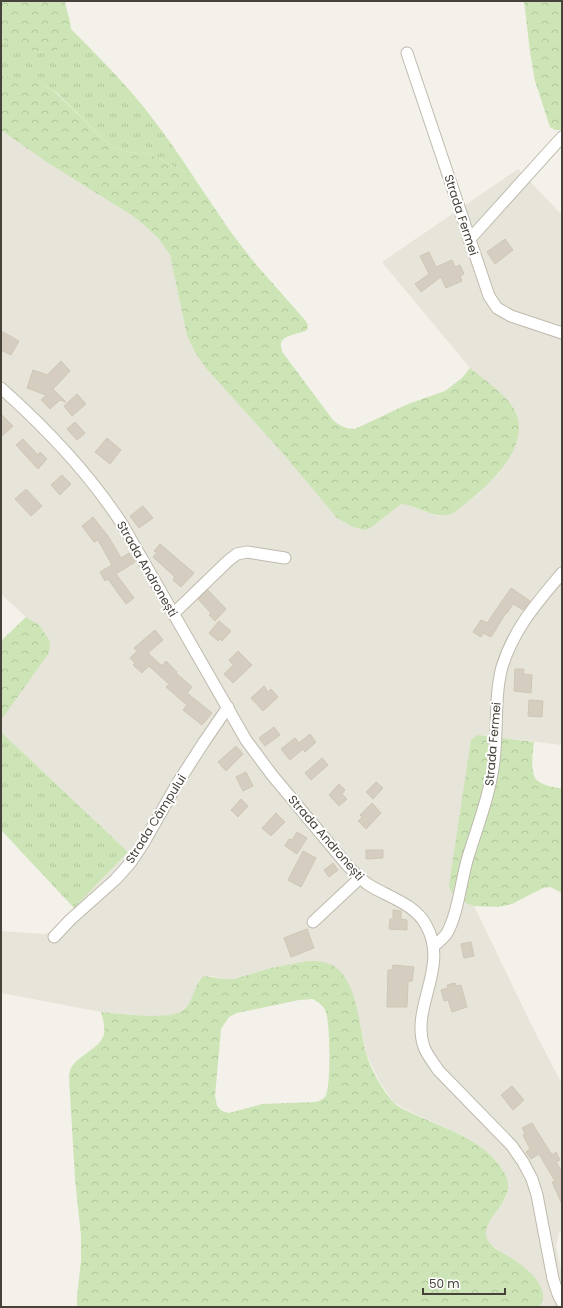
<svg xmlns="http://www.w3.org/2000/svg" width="563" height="1308" viewBox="0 0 563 1308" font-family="Poppins,sans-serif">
<defs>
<pattern id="grass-tufts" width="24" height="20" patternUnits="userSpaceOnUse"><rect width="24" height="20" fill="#cde5b6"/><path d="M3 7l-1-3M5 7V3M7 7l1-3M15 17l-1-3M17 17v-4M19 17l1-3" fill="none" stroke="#b1c69d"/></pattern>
<pattern id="forest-crowns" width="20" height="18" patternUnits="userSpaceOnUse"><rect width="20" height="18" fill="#cde5b6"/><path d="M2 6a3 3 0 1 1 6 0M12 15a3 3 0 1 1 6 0" fill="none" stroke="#b1c69d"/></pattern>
</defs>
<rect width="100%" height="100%" fill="#f4f1ea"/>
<path fill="#e7e4d9" d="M1,130L45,161L136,218L158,238L170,255L187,336L205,367L286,457L366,530L372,527L401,504L408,505L438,516L450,515L478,494L499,473L518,421L516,412L505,398L470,368L382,262L518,169L562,215V745L479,735L468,904L474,906L535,1032L562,1084V1231L559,1233L556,1246L562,1273V1307H540L544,1301L501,1252L490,1244L485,1236L486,1227L506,1198L508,1186L505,1175L496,1162L466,1137L407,1110L393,1102L379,1080L366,1054L360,1022L271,968L234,979H224L211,976L199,980L190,1003L185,1010L174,1015L162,1017L101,1012L1,993V931L44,934L51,932L128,852L1,732V720L10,706L39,625L26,617L1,594Z"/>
<g fill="url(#grass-tufts)">
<path d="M71,29C97,55 123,81 146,110C164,133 181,157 197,182L179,169L150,154L129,152L116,148L104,140L57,93L44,85L1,76V38L29,49L43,52L69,37Z"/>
<path d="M1,732L128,852L74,908L1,830Z"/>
</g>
<g fill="url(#forest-crowns)" fill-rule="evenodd">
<path d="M1,1H65C66,10 71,20 71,29C71,34 68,39 65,43C52,62 17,46 1,38Z"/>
<path d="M524,1H562V130H555L550,127L535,81L530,52Z"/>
<path d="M1,76L33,81L44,85L56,93L104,140L116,148L129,152L150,154L179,169L197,182L230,231L253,261L305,320L308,325L307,330C296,336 274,334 283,353L333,420C340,426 346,429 355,429L408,404L445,391L462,378L470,368C484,380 509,396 516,413C530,447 490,485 466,503C461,507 454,514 448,515C432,518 417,505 401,504L372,527L366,530L353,527L337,518L286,457L205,367L195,352L187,336L170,255L158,238L136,218L45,161L1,130Z"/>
<path d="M26,617L39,625L50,641L49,653L1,720V641Z"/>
<path d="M479,735L534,742C533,751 529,775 538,781C544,786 555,787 562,789V893L550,887L543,888L512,904L498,907L474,906L468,904L451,892L449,885L471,740L476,736Z"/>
<path d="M308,961C316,961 324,961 332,965C358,979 359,1028 366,1053C370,1068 382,1089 392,1101C398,1108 410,1112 418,1116C449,1130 488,1142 505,1174C520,1203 474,1221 489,1242C495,1251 508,1255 516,1261C530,1271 551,1289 540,1307H77V1296L81,1261V1236L75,1179L69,1077C69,1074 70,1070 71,1068C78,1055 101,1048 104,1034C105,1026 103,1019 101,1012C118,1013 175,1022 186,1008C194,998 194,984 204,976L224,979H234L271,968ZM313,999C319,1003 323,1005 326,1012C330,1024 331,1083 326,1095C324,1099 321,1100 316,1102L262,1104L229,1113L222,1111L217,1106L215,1096L221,1029L229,1017L237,1013L299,1000Z"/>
</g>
<g fill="#d5cec0" stroke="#cfc6b4">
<path d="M505,239L513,250L495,264L487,252Z"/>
<path d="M429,252L436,267L452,260L455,267L460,265L464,274L460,276L462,281L446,288L441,277L421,292L415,284L429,274L420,256Z"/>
<path d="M1,331L19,341L11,355L1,350Z"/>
<path d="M61,361L70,371L53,389L66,402L60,400L50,409L41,400L46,395L27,388L33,370L47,375Z"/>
<path d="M77,394L86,404L72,416L64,406Z"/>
<path d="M1,414L13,426L1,437Z"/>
<path d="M75,422L85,433L77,440L67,429Z"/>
<path d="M107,438L121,450L110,464L95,452Z"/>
<path d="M23,439L38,455L40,452L47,459L38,469L16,445Z"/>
<path d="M62,475L71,484L60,495L51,485Z"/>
<path d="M26,489L42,506L31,516L15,499Z"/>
<path d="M143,506L153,518L139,528L130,516Z"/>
<path d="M93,517L108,536L121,558L129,553L135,562L116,574L134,598L126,604L108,579L105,581L100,572L112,565L98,540L94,542L82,526Z"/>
<path d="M160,544L194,573L181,587L173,580L175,577L153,557L157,552L154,551Z"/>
<path d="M511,588L530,601L523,610L513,604L507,613H506L491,637L483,633L481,637L473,632L481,620L487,623Z"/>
<path d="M208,590L226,609L215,621L209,615L211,613L198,599Z"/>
<path d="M219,621L231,631L222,641L220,639L218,641L209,633Z"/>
<path d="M155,630L163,640L148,653L162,666L166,661L177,672L176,673L192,687L187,693L212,713L202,725L183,710L187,705L166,687L169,684L149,666L142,673L133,665L135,663L130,658L137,651L134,648Z"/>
<path d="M238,651L252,665L233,683L224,674L233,665L229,660Z"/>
<path d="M515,669H524L523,674L532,675L531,693L514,691Z"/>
<path d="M264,686L268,692L271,689L278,697L263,711L251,698Z"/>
<path d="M529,700L543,701L542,717L528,716Z"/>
<path d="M274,727L280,735L265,746L259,738Z"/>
<path d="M310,734L316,742L305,752L303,749L290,760L281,749L295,738L299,743Z"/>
<path d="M236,746L243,754L226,771L218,762Z"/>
<path d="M322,758L328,765L311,780L305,773Z"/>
<path d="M246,772L253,786L243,791L236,777Z"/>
<path d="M376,782L383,788L373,799L366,792Z"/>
<path d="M339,784L345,790L342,794L347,799L339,806L329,795Z"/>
<path d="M241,799L248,806L238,817L231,810Z"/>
<path d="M372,803L381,813L366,829L358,821L362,817L360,815Z"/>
<path d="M276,813L285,822L271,836L262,828Z"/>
<path d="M297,832L307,838L297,854L285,846L289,839L292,840Z"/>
<path d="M366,850H383V858L366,859Z"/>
<path d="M303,851L316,858L301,887L288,880Z"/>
<path d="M333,863L338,870L329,877L324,870Z"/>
<path d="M393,910L401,911V919L407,920V930L389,929L390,919H393Z"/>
<path d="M307,929L314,948L291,957L284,938Z"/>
<path d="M471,942L474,956L464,958L461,944Z"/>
<path d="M393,965L414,967L412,981H408L407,1007H387L388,970H392Z"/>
<path d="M455,983L456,986L461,985L467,1007L452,1012L448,1000L444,1001L441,990L448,988L447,985Z"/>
<path d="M512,1086L524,1100L513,1110L501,1095Z"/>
<path d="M532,1123L552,1155L556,1152L560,1160L556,1162L562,1172V1204L552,1182L555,1181L539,1154L531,1159L526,1152L530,1149L523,1135L525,1133L522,1128Z"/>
</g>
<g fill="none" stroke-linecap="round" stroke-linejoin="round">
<defs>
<g id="minor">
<path d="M407,53L489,296L497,308L511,316L562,333"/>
<path d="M469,240L562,137"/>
<path d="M1,388C46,428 89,473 122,524L246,740L272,775L347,865C354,872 361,880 369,885C388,897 415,904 426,925C450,967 410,1007 424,1047C427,1055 433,1062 438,1070L512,1146L523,1162L532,1179L537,1195L553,1279L558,1294L562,1302"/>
<path d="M173,614L229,560L237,554L247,552L285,558"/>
<path d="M313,922L360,878"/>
<path d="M54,937L70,920L116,879L131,862L143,844L177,784L204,742L228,707"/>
<path d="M434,946C438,942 444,938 447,933C458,914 461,880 468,857C478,825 490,794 494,761C498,730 494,697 502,667C514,628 537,603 562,573"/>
</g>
</defs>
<use href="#minor" stroke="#bfbaad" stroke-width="13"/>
<use href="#minor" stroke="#fff" stroke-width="11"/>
</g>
<g text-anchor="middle" stroke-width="4" stroke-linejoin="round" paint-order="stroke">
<g font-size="12" fill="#474239" stroke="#fff">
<text transform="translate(461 215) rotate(72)" y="4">Strada Fermei</text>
<text transform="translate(147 569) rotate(60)" y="4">Strada Andronești</text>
<text transform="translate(493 744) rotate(-85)" y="4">Strada Fermei</text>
<text transform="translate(156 819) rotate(-58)" y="4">Strada Câmpului</text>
<text transform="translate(326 838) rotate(49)" y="4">Strada Andronești</text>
</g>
</g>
<rect width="563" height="1308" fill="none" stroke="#474239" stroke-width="4"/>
<path d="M423 1288v6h82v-6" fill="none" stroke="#474239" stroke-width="2"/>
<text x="429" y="1288" font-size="12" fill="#474239" stroke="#ffffff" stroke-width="3" paint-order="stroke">50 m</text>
</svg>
